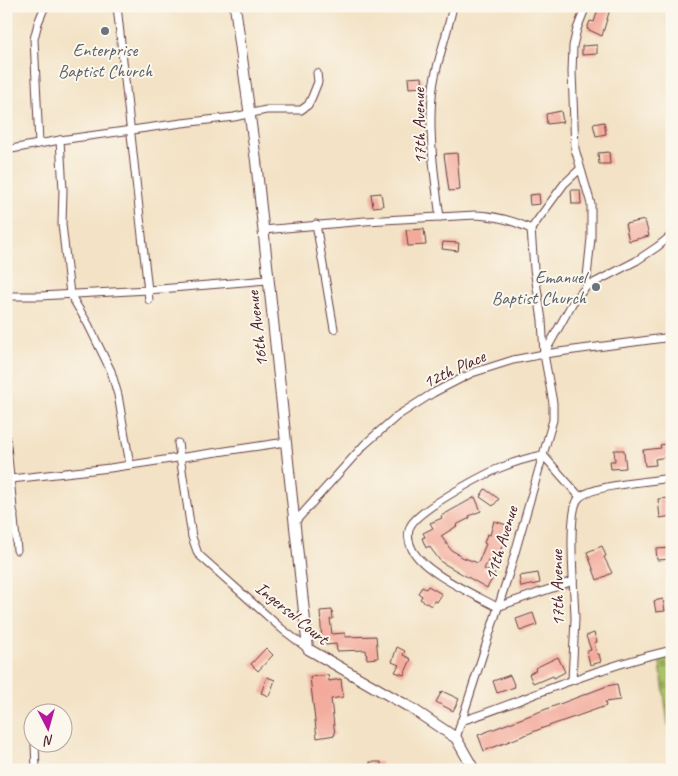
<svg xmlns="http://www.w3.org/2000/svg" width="678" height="776" viewBox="0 0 678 776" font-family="Caveat,sans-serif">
<defs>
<pattern id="cemetery-stones" width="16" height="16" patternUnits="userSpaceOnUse" patternTransform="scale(1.25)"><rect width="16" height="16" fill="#aac368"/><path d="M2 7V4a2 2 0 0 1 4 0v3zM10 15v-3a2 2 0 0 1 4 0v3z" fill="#94a75a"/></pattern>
</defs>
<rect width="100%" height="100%" fill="#fbf7ec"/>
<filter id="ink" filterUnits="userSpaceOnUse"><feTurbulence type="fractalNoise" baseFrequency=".02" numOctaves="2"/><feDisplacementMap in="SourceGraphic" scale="10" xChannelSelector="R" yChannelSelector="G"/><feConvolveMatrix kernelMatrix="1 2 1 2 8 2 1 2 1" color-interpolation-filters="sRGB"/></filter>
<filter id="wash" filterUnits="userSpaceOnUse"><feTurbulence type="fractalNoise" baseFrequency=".0096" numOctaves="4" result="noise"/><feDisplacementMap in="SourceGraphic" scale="20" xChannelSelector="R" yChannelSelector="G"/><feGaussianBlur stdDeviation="1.12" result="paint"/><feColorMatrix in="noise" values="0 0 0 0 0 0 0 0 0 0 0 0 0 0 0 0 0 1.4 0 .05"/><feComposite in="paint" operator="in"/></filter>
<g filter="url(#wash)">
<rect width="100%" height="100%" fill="#f3e2c5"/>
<path fill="url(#cemetery-stones)" stroke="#7a714a" d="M672,654V724L668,725L659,657Z"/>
<g id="blocks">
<g fill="#f3aa9b">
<path d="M599,6L610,9L602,36L587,29L590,21L594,22Z"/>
<path d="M597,45V54L582,55V46Z"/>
<path d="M422,77L423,87L409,88L408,78Z"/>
<path d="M561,111L563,122L547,124L546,114Z"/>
<path d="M604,122L606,134L596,136L593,124Z"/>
<path d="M609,152L610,164H599L598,153Z"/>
<path d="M457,153L460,190L449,191L444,154Z"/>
<path d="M571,190H580L581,204H572Z"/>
<path d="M381,193L383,206L373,207L371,194Z"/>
<path d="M539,194L540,204L530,205L529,195Z"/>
<path d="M645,220L649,236L629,241L625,224Z"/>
<path d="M424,229L426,245L408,246L406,230Z"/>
<path d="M443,242L459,243L458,251L442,249Z"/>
<path d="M671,443L672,456L655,459L656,465L645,466L643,450L661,448L660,445Z"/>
<path d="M614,450H624L626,468L611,469L610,461H615Z"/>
<path d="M485,489L499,499L493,506L480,497Z"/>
<path d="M475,497L481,511L469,516L470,518L456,525L457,526L441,536L451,550L460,555L459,556L478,563L486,544L484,543L487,534L490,535L494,521L510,526L496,562L489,559L484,569L495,574L487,588L441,562L429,546L426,548L422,538L425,537L423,533L433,528L430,523L442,518L441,516Z"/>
<path d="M670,498L672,516L660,518L658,499Z"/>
<path d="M602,546L606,556L604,557L612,573L597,580L587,552Z"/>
<path d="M672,548V559L657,560L656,549Z"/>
<path d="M538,573L540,583L521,587L519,576Z"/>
<path d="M428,586L442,594L437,602L434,601L431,606L420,599L422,596L418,593L422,587L426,589Z"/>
<path d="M663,599L665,611L656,612L654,601Z"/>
<path d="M332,610L333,619H330L332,634L345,633V637L376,636L378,658L367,659L366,650L337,651L336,644L326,645V643H322L320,611Z"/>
<path d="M533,613L537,625L520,631L516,619Z"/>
<path d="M594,633L597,642L594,643L597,654H599L601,662L590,665L587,651L591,650L586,636Z"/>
<path d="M397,647L405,651L403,655L411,659L404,675L395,672L399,665L392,662Z"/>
<path d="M266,648L273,655L258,671L251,664Z"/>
<path d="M558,657L565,672L554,678L553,676L539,682L538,681L533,683L529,674L536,670L535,668Z"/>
<path d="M328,675L329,681L341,679L343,697L331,699L335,735L317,738L310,677Z"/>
<path d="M510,675L515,687L497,693L493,681Z"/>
<path d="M267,677L275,680L269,696L261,693Z"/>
<path d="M617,684L620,700L605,702L606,706L543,728L484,751L478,735L607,686Z"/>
<path d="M442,691L459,699L453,711L436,702Z"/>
<rect x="370" y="762" width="11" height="8"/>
</g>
</g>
</g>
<g filter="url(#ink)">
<use href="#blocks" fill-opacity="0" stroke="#633c42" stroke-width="1"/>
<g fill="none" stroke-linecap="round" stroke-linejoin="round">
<defs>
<g id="street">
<path d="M117,6L149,300"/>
<path d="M60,140L63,190L62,224L70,294L88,324L111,371L118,395L130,465"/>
<path d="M39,143L34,39L38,23L45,6"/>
<path d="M6,150L60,140L182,123L234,117L266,110H301L308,105L312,97L318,82L317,73"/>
<path d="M440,217C434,175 426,119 435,76C440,53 448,30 453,6"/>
<path d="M316,224L334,329"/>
<path d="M531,229L564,184L580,169"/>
<path d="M263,230L365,221L476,215C496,216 513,220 531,229"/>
<path d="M586,287L636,261L657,247L672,235"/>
<path d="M6,296H40L148,290L267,280"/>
<path d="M544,354L573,302L586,287L591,238V204L575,149L572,72L573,46L577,29L586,6"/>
<path d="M6,436L17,550"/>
<path d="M178,443L192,537L198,554L282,629L308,649"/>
<path d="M543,455C527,458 511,463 495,470C478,478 416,511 410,527C407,534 409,543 412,549C424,573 474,594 497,607L573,581"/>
<path d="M543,455L580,497"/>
<path d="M11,479L110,468L286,442"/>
<path d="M6,515L14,514"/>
<path d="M295,522L364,445L397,416L433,393L472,373L513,360L544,354L672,337"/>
<path d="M572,680C573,660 574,639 575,619C575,597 566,511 579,498C592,485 652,481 672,478"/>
<path d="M461,721C499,710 535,693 573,680C605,668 638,658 672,650"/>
<path d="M456,738L510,570L553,420V403L544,354L542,320L534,269L531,229"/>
<path d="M35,744L36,770"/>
</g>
<path id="secondary" d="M235,6L256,161L308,649L411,708L456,738L474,770"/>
</defs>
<use href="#street" stroke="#633c42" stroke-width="9"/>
<use href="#secondary" stroke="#633c42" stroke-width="12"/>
<use href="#street" stroke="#fff" stroke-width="7"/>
<use href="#secondary" stroke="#fff" stroke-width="10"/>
</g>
</g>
<g fill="#6b7280" stroke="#fbf7ec" stroke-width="2">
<circle cx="105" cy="31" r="5"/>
<circle cx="596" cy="287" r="5"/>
</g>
<g text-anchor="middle" stroke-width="4" stroke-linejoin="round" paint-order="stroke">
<g font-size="18" fill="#5b616d" stroke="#fbf7ec">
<text x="105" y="56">Enterprise<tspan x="105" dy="21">Baptist Church</tspan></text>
<text x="586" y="283" text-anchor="end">Emanuel<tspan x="586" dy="21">Baptist Church</tspan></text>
</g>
<g font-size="18" fill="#4a1f2b" stroke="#fbf7ec">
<text transform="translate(419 126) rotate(-91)" y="6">17th Avenue</text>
<text transform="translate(257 329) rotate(-97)" y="6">16th Avenue</text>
<text transform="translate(454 369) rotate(-25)" y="6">12th Place</text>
<text transform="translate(501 543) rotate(-73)" y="6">11th Avenue</text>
<text transform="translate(557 588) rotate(-91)" y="6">17th Avenue</text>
<text transform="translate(292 613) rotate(39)" y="6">Ingersol Court</text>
</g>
</g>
<rect width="678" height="776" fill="none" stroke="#fbf7ec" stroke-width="25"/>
<g transform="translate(48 728) rotate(174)"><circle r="24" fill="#fbf7ec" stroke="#b4a19f"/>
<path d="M0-4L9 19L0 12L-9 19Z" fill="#b5179e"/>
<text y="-8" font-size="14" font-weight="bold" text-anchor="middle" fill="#4a1f2b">N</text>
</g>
</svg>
